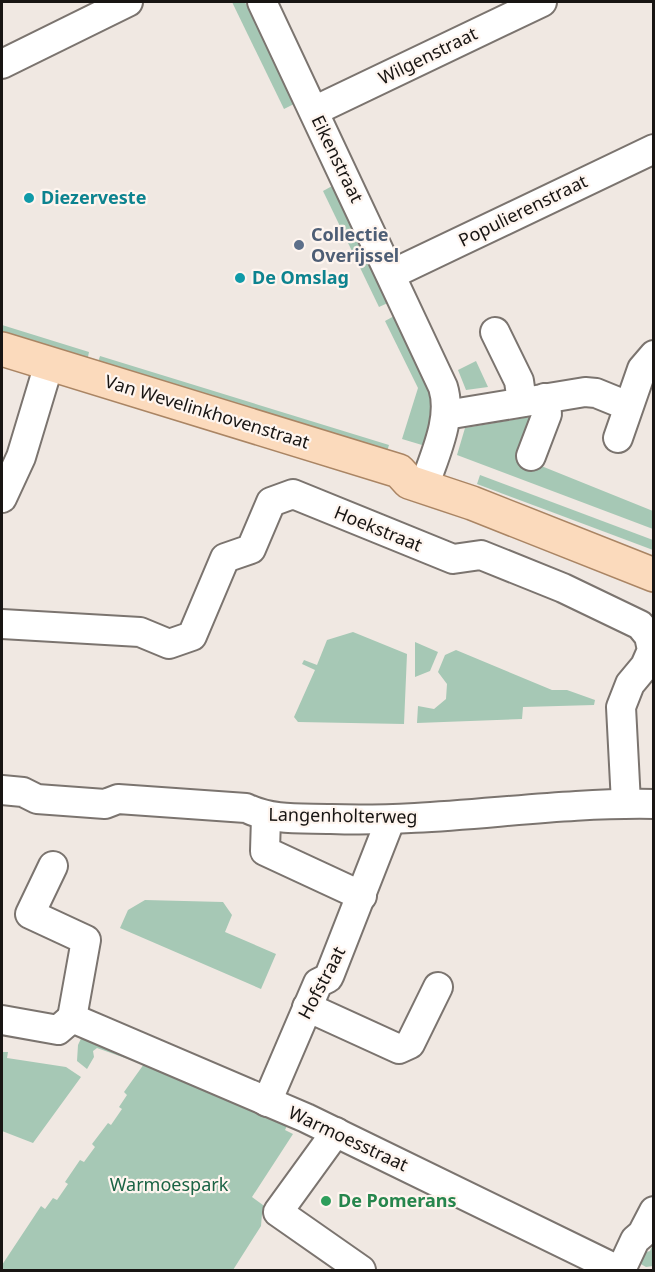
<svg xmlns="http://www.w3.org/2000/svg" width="655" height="1272" viewBox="0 0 655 1272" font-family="'Noto Sans',sans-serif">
<rect width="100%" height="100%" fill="#f0e8e2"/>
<g fill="#a6c8b5">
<path d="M232,2H245L294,104L284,109Z"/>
<path d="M334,185L390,302L379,307L323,191Z"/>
<path d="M396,315C414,351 452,407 422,445L402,439L418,388L385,321Z"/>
<path d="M2,325L89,352L87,362L2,335Z"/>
<path d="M100,356L389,445L386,455L97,365Z"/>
<path d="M476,361L488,387L466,390L458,370Z"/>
<path d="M535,416L519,457L653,511V529L457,455L465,428Z"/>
<path d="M480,475L653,540V550L477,484Z"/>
<path d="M353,632L407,654L404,724L298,722L294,717L315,670L302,664L304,660L317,665L327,640Z"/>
<path d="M415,642L438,652L430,671L415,677Z"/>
<path d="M456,650L552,690H567L595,700L594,705L523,707L522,719L417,723L418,706L434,709L446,699L447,684L438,672L445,655Z"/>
<path d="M145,900L223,902L232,915L225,932L276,954L261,989L120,928L128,910Z"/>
<path d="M85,1030L145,1056L142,1064L97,1048L93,1051L94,1057L87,1069L77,1061L78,1045Z"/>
<path d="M2,1052H8L7,1058L66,1067L81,1077L33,1143L2,1131Z"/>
<path d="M149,1057L289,1122L285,1130L293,1134L252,1197L267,1208L262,1214L261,1226L233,1270H2V1265L41,1206L45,1209L53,1198L57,1200L68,1184L65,1182L80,1160L84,1162L95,1147L92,1144L108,1123L111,1125L122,1109L119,1107L127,1095L124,1092Z"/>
<path d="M653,1244V1266L646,1267L639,1263V1254L650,1251Z"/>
</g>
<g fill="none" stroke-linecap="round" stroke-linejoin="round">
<defs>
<g id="minor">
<path d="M262,2L443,387C453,419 434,456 424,487"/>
<path d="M2,64L128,2"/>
<path d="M314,111L542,2"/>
<path d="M392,274L654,149"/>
<path d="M495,332L519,381L522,402"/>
<path d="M446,415L585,392L596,393L628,406"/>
<path d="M618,438L642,369L654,355"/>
<path d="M531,456L547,414L545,398"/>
<path d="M2,498L21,457L49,364"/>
<path d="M2,624L140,632L169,644L192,636L225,558L251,549L271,502L293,494L453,559L481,555L563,588L640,625L649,636L652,650L645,666L630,684L621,707L626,803"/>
<path d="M2,790L23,792L37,799L105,804L118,799L246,808C273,821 301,818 331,819C439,823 546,802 654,804"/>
<path d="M266,817L265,851L362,896"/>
<path d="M53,866L30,914L86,940L72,1018"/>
<path d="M307,1007L399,1049L410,1044L438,987"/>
<path d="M2,1020L58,1030L72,1018L306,1118L618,1270"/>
<path d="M267,1102L318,983L328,978L330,974L390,821"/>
<path d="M336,1132L278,1212L361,1270"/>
<path d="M621,1270L635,1240L642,1234L654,1211"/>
</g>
<path id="major" d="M2,349L399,471L409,482L472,503L654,575"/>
</defs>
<use href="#minor" stroke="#7b746f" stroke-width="32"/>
<use href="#major" stroke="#aa8564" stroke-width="36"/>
<use href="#minor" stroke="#fff" stroke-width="28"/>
<use href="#major" stroke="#fbdabc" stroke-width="33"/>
</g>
<g fill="#0f9aa8" stroke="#fef5ef" stroke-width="2">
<circle cx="29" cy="198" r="6"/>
<circle cx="240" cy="278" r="6"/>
</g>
<circle fill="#5c6f8a" stroke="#fef5ef" stroke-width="2" cx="299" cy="245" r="6"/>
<circle fill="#2e9e5b" stroke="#fef5ef" stroke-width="2" cx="326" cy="1201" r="6"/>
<g text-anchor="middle" stroke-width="4.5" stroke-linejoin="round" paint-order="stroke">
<g font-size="18" fill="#181513" stroke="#fef5ef">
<text transform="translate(428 56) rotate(-26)" y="6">Wilgenstraat</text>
<text transform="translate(337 159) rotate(64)" y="6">Eikenstraat</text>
<text transform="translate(523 211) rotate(-26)" y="6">Populierenstraat</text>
<text transform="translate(207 412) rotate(17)" y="6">Van Wevelinkhovenstraat</text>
<text transform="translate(378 529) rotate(22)" y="6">Hoekstraat</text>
<text transform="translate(343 816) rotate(1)" y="6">Langenholterweg</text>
<text transform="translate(322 983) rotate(-62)" y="6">Hofstraat</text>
<text transform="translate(348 1139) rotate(25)" y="6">Warmoesstraat</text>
</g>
<g font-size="18" font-weight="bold" fill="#0d838f" stroke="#fef5ef" text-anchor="start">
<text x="41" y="204">Diezerveste</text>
<text x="252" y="284">De Omslag</text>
</g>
<g font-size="18" font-weight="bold" fill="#4e5e75" stroke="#fef5ef" text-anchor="start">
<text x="311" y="241">Collectie<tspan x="311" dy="21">Overijssel</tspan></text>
</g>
<g font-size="18" fill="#1a6344" stroke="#fef5ef">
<text x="169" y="1191">Warmoespark</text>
</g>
<g font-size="18" font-weight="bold" fill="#27864d" stroke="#fef5ef" text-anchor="start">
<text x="338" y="1207">De Pomerans</text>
</g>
</g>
<rect width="655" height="1272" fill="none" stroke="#181513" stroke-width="6"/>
</svg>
